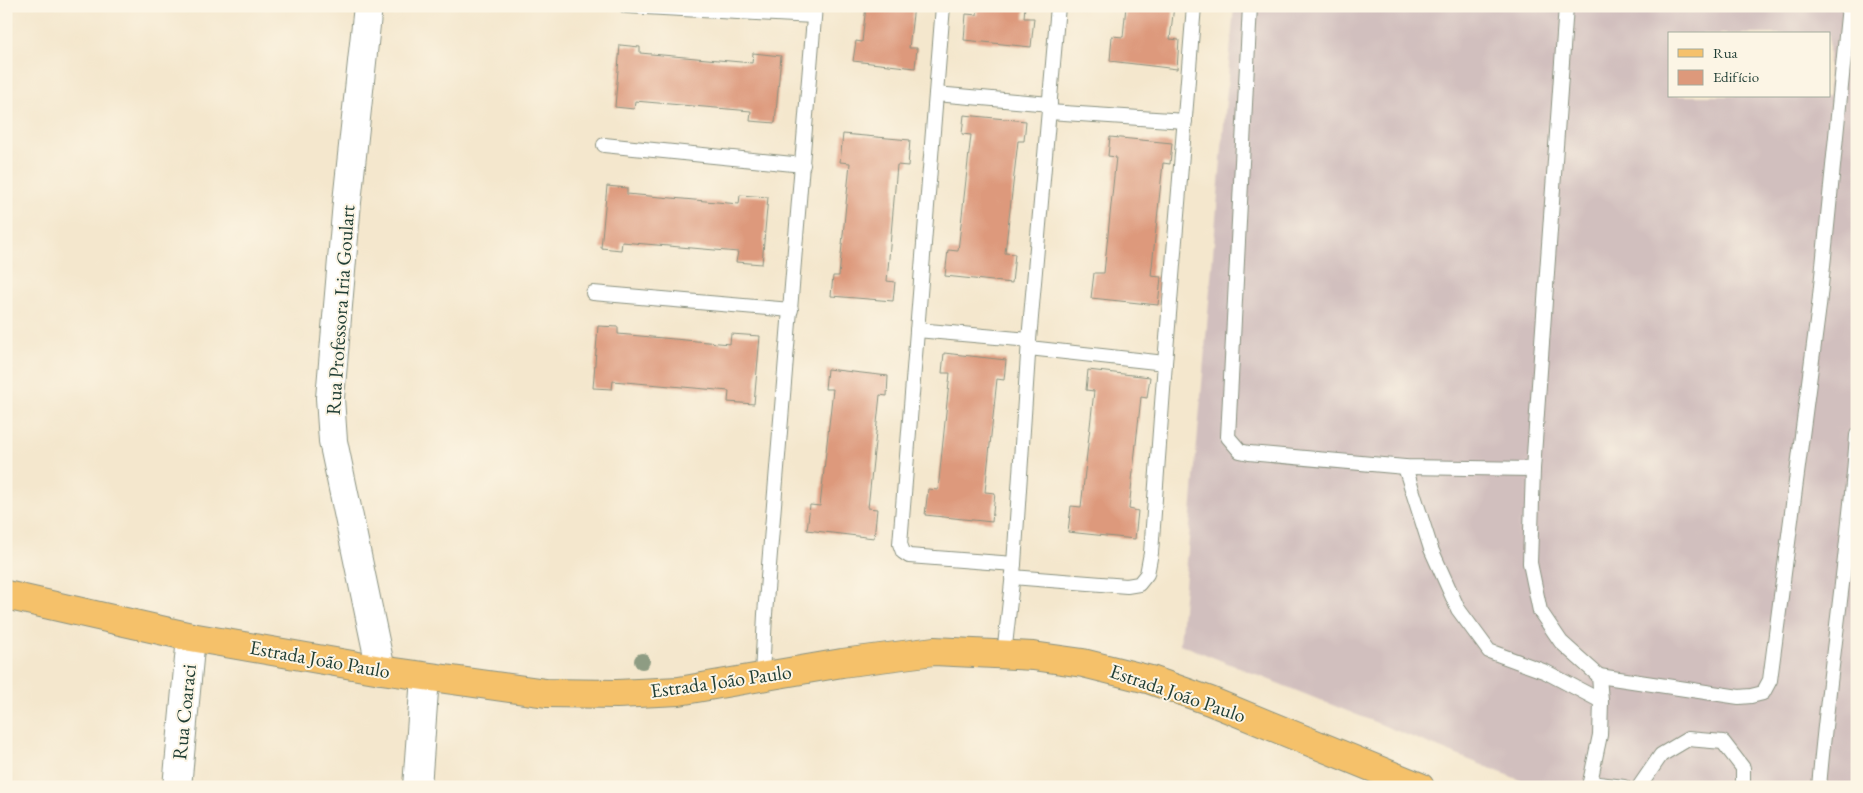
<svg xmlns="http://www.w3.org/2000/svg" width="1863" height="793" viewBox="0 0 1863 793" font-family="'EB Garamond',serif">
<rect width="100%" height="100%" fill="#fcf5e5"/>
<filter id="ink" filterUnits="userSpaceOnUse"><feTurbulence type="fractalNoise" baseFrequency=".02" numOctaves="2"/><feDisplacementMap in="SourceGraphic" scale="10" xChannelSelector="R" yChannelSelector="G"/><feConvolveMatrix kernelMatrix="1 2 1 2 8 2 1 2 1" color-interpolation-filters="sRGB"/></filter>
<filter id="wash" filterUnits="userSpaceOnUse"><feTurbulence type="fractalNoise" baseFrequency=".0096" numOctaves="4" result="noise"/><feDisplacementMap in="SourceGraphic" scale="20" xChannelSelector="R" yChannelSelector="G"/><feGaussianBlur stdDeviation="1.12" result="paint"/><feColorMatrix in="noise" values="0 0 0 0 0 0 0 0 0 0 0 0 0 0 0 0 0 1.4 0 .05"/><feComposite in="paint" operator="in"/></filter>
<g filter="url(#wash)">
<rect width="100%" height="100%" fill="#f4e7cd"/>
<path fill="#d1bfbe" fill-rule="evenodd" d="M1234,6H1857V787H1537L1180,644ZM1669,34H1829V96H1669Z"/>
<g id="blocks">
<g fill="#dd997b">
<path d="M866,6H914L909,48H917L915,68L853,61L856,41L862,42Z"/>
<path d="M978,6H1025L1024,18H1034L1031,47L964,40L966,14L977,15Z"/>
<path d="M1126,6H1174L1170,39L1179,40L1177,69L1110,61L1112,36L1123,37Z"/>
<path d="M620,45L640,47V53L752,63L753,53L781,56L775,123L750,121L751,111L635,101L634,109L615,107Z"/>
<path d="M964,115L1026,121L1024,141H1018L1005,253L1015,254L1012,283L945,276L948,250L958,251L971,135L962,134Z"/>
<path d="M843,134L910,140L908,166L897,165L887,281L895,282L893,301L831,296L833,276H839L850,163L840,162Z"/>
<path d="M1110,137L1172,143L1170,164L1163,163L1151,276L1161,277L1158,305L1091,298L1094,273H1104L1116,157L1108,156Z"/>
<path d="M607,186L627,188V194L739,204L740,195L768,197L762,264L736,262L738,252L622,242L621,250L601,248Z"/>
<path d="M598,326L618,327V334L730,344L731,334L760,336L754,404L728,402L729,391L613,381L612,389L593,388Z"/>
<path d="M944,353L1006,360L1004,380L997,379L985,492L995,493L992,522L925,515L928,489L938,490L950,373H942Z"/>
<path d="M827,369L888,376L887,396L880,395L868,508L877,509L874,538L807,530L810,505L820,506L833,389H825Z"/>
<path d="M1088,370L1150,377L1147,398L1141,397L1129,509L1138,511L1135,539L1068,532L1071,506L1081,507L1094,391L1086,390Z"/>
</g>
</g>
</g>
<g filter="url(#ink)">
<use href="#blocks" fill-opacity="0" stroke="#8a9280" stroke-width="1"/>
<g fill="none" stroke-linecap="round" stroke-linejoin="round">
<defs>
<g id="lane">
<path d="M626,6L814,16"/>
<path d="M943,6L900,544L903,552L909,556L1014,564"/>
<path d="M1250,6L1228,437L1240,451L1249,453L1405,467L1533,469"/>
<path d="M1566,6L1533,469L1530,563L1540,611L1561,642L1599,676L1601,701L1600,735L1589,787"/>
<path d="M936,94L1050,104"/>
<path d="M1049,112L1185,121"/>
<path d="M604,145L803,165"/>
<path d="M593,293L791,310"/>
<path d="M917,330L1029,340"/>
<path d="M1029,348L1165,363"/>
<path d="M1405,467L1431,549L1458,609L1489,651L1546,672L1601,701"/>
<path d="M1012,577L1127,586L1139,584L1147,574L1151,553L1165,363L1194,6"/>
<path d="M1004,655L1014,564L1029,340L1058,6"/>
<path d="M762,676L765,614L815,6"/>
<path d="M1599,676L1739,697L1751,696L1763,693L1770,680L1819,306L1849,6"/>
<path d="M1590,783L1624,787"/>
<path d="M1639,787L1661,755L1688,739L1723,742L1743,768V787"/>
<path d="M1819,787C1829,669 1849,553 1857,435"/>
</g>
<g id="street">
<path d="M368,6L347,202L330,398L333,441L381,670"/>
<path d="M177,787L191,637"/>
<path d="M417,787L425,677"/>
</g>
<path id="primary" d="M6,595L191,637L381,670L546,693L617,694L679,691L842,663L934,651L1033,656L1083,663L1151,680L1210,701L1420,787"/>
</defs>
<use href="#lane" stroke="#8a9280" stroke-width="16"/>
<use href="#street" stroke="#8a9280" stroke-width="30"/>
<use href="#primary" stroke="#8a9280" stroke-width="30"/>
<use href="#lane" stroke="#fff" stroke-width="14"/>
<use href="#street" stroke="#fff" stroke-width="28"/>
<use href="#primary" stroke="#f5c16b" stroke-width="28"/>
</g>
<circle fill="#8e9c83" cx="642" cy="661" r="8"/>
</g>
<g text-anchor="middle" stroke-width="4" stroke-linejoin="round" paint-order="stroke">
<g font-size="20" fill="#1f3d34" stroke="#fcf5e5">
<text transform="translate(340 310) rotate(-86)" y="7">Rua Professora Iria Goulart</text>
<text transform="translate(320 659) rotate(10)" y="7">Estrada João Paulo</text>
<text transform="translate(721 681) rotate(-8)" y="7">Estrada João Paulo</text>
<text transform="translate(1178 693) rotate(19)" y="7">Estrada João Paulo</text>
<text transform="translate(184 712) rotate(-84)" y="7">Rua Coaraci</text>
</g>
</g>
<rect width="1863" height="793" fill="none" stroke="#fcf5e5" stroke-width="25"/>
<rect x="1668" y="32" width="162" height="65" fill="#fcf5e5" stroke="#a4ab9e"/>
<rect x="1678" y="49" width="25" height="8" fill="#f5c16b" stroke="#a4ab9e"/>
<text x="1713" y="58" font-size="15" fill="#1f3d34">Rua</text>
<rect x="1678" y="70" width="25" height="15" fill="#dd997b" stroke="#a4ab9e"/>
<text x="1713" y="82" font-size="15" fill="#1f3d34">Edifício</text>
</svg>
